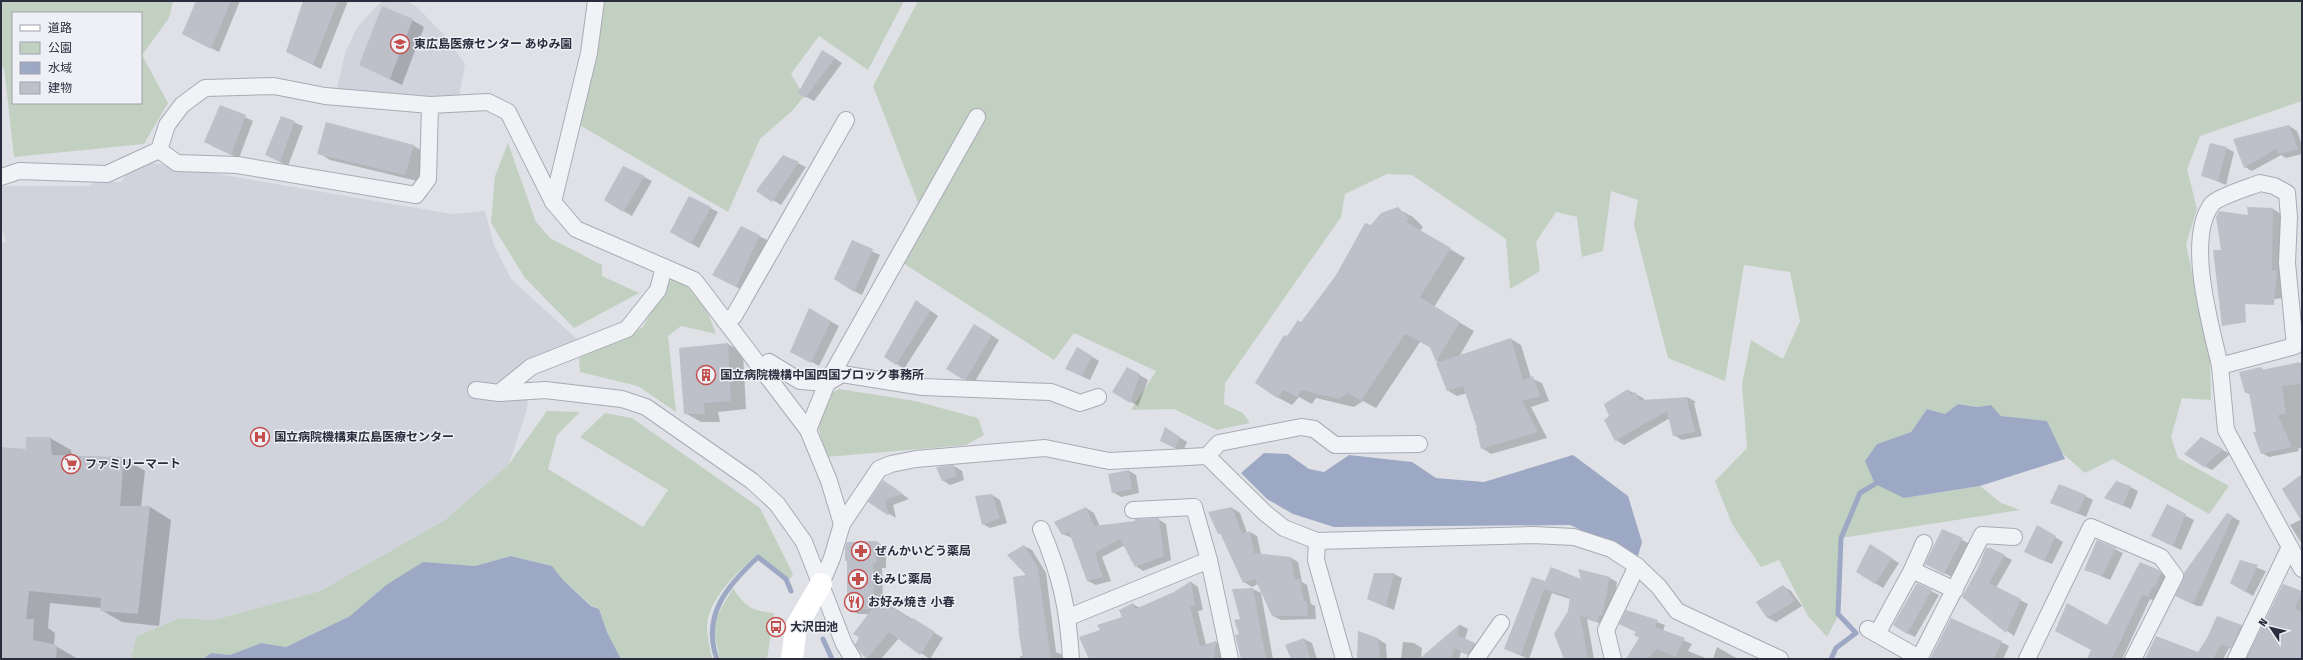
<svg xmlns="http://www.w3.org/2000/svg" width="2303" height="660" viewBox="0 0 2303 660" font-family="'Fira Sans Condensed','Noto Sans JP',sans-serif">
<rect width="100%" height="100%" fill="#dfe1e7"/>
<g fill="#d1d3dc">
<path d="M382,1H407L417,7L444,35L465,64L459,98L337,89L345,53L358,26Z"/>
<path d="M153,163L452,214L485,211L494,245L511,279L578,340L531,360L527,409L509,464L445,520L320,591L214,620L180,618L137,636L130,659H1V242H6L1,226V186H89L95,182H122L126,172L139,166Z"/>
</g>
<g fill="#c2d0c1" fill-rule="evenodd">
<path d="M1,1H173L169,18L142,55L168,103L144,144L14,157L4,68L1,67ZM13,13H141V103H13Z"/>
<path d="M601,1H904L868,70L819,36L791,74L804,96L794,109L760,139L728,212L576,123Z"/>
<path d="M918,1H2302V101L2200,136L2187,169L2197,209L2186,244L2210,359L2211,400L2182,398L2171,437L2178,458L2229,486L2209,514L2113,459L2085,473L2061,452L2047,421L2001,416L1991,405L1977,407L1958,404L1945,414L1927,409L1911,432L1877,444L1904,498L1980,486L2001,503L2020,510L1841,538L1837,618L1827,637L1808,616L1779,560L1761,567L1732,524L1715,481L1747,448L1742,384L1751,340L1783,359L1800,321L1790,272L1744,265L1725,381L1668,358L1634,225L1638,200L1611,191L1603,251L1582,257L1577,217L1556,212L1536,242L1540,271L1510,289L1506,239L1412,175L1387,174L1345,194L1341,217L1225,383L1224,404L1243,413L1250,423L1217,430L1174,409L1131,410L1156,371L1074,333L1054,360L903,263L985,117L972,111L919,205L873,86Z"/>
<path d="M508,143L536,222L550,238L602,265V276L639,293L574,328L525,278L491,223L495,176Z"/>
<path d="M674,279C700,292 707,308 716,334L681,326L668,336L676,412L638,386L580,372L579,358L643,327L667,282Z"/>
<path d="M839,389L915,401L978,418L984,435L966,445L826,457L818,426L827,396Z"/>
<path d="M547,411L580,412L557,435L548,469L643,527L668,490L580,437L605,413L632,418L760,508L793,574L790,579L756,555C738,572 709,598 707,625C707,636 710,648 712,659H621L607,632L599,609L592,606L563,580L552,566L511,556L475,566L423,563L386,585L350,616L286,647L261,643L230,655L211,653L203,659H130L137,636L180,618L214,620L320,591L445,520L509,464Z"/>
<path d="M733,588C746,608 751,610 774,613L767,659H720L715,637V619Z"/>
</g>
<g fill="#9da9c4">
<path d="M1958,404L1977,407L1991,405L2001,416L2047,421L2065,459L1980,486L1904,498L1875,484L1865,461L1877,444L1911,432L1927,409L1945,414Z"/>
<path d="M1264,453L1288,454L1309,469L1324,472L1349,455L1412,462L1436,478L1484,482L1573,455L1628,496L1642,542L1638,556L1570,525L1334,527L1293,514L1267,499L1241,473Z"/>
<path d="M511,556L552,566L563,580L591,606L599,609L607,632L621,659H203L211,653L230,655L261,643L286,647L350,616L386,585L423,562L475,566Z"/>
</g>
<g fill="#0003">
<path d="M197,1H240L219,52L191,38Z"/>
<path d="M304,1H348L321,69L295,56Z"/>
<path d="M412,20L424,27L402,85L360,65Z"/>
<path d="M830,55L842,63L814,101L799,93Z"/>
<path d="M221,106L253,121L239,158L212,146Z"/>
<path d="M281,117L303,126L288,166L274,159Z"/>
<path d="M326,124L414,146L426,153L417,181L330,160L319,153Z"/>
<path d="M2289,126L2297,131L2302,145V154L2286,158L2281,155L2252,171L2245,167Z"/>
<path d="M2226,148L2234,152L2226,185L2202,175Z"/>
<path d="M783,156L806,167L781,205L757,190Z"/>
<path d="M624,167L652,181L632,216L605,200Z"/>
<path d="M689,197L718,212L699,248L671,231Z"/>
<path d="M2249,208L2273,209L2281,214L2279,273L2284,275L2282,298L2230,306L2249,216Z"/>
<path d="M1398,209L1413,217L1423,227L1420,231L1465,258L1434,307L1474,331L1459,357L1511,339L1521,345L1531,378L1542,383L1549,401L1531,407L1547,438L1491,454L1482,448L1478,429L1467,393L1457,396L1447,390L1440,363L1437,361L1432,348L1420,342L1376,408L1363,401L1354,407L1316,398L1312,404L1299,397L1292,405L1277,397L1287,338L1302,323L1371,226Z"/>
<path d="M759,236L767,240L744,291L721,279Z"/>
<path d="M852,242L880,255L862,295L854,291Z"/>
<path d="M924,306L938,316L904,369L885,356Z"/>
<path d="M810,310L839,326L819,366L792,351Z"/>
<path d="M982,329L999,340L974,383H971L963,378Z"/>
<path d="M728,344L743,353L746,409L718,412L720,422H701L685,413L680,349Z"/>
<path d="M1078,348L1099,361L1090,380L1066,369Z"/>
<path d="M2302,363V447L2298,449L2299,451L2269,457L2262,453L2251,395L2246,392L2261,368L2265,371Z"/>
<path d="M1127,368L1148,380L1138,406L1114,392Z"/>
<path d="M1628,390L1643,398L1645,401L1689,398L1696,402L1694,403L1702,436L1682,440L1674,435L1670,418L1624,445L1616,440L1610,417Z"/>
<path d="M1173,433L1187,442L1183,452L1161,441Z"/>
<path d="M27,438H50L71,450L72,456L124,458L145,471L141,507H150L171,520L159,626L122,622L101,610V608L50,603L48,628L55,633L54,645L78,659H1V448L27,450Z"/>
<path d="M2201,438L2230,454L2212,470L2204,466Z"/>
<path d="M954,466L962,471L964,480L950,485L942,480Z"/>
<path d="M1129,471L1136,475L1139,493L1121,497L1113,492Z"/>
<path d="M2302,475V544L2290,525L2302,519Z"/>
<path d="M891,486L909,499L893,505L896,518L870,502Z"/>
<path d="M2130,487L2138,491L2131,509L2105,498Z"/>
<path d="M992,495L1000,500L1007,523L990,528L983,524Z"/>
<path d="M2085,496L2093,500L2086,517L2051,503Z"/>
<path d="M2167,506L2194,520L2181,550L2160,540Z"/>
<path d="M1086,508L1094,513L1100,527L1158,519L1166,524L1171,560L1143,571L1136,566L1125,545L1102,557L1111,581L1096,585L1088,581L1072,538L1063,534Z"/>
<path d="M1232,508L1240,513L1247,533L1250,532L1257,536L1261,554L1291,558L1298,562L1302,582L1307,585L1311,604L1315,606L1316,619L1281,620L1273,616L1258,584L1252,587L1244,582L1223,535L1219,533Z"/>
<path d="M2227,514L2240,521L2202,606H2197L2184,600V581Z"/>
<path d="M2037,526L2063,542L2052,564L2033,556Z"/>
<path d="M1943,530L1970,544L1952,577L1934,568Z"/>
<path d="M2098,541L2123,553L2110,580L2085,569Z"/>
<path d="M877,542L886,548V568H882L883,601L943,638L930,659L899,638L881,659L868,658L869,614H858L848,608Z"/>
<path d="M1024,546L1032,550L1046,573L1056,652L1063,655V659H1021L1020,656H1023L1028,575Z"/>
<path d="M1991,549L2012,560L1996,588L2028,604L2014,636L1963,597Z"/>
<path d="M1878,550L1899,563L1883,588L1857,572Z"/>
<path d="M2240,562L2266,571L2253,596L2231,583Z"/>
<path d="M2158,571L2167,576L2156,601L2150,599L2122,659H2088L2107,626Z"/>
<path d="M1375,574H1394L1402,578L1394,610L1368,599Z"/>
<path d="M1610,578L1617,582L1610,620L1605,625L1587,619L1594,659H1565L1570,599L1552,593L1529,659L1505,649L1546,583Z"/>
<path d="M1191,582L1198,587L1203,610L1198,611L1206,645L1216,642L1223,647L1222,659H1126L1102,631L1124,618L1133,604L1140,608L1175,593Z"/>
<path d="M1917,584L1939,595L1915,637L1907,633Z"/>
<path d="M2283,585L2302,592V659H2246Z"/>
<path d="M1783,586L1791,591L1802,606L1776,622L1768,618L1758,602Z"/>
<path d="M1253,589L1261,593L1273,659H1242L1241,619Z"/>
<path d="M1627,611L1665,625L1663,631L1692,644L1688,651L1708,659H1627L1640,638L1637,632L1621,624Z"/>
<path d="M1460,625L1468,629L1465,639L1483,648L1476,658L1461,652L1459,659H1401L1403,642L1414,643L1422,648L1421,659Z"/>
<path d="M2241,626L2249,630L2239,652L2229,648L2223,659H2147L2198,653Z"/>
<path d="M1304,639L1312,643L1317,659H1293Z"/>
<path d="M1378,639L1386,644L1387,659H1358Z"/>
<path d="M2001,642L2009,646L2003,659H1930Z"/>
<path d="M1717,647L1738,659H1713Z"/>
</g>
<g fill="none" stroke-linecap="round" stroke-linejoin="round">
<g stroke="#9da9c4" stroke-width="5">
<path d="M823,639L832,659"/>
<path d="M717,659C701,615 728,585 758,557L786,579L791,591"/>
<path d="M1831,659L1836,648L1856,633L1838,614L1841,538L1860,493L1875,484"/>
</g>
</g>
<g fill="#bdbfc9">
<path d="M196,1H231L211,49L182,34Z"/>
<path d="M303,1H338L313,65L286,52Z"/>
<path d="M382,6L413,19L390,79L359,65Z"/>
<path d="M822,50L835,58L805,98L798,93Z"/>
<path d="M220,105L246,115L231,155L204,142Z"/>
<path d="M281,116L295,121L280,162L265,155Z"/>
<path d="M326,122L414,145L405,175L317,154Z"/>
<path d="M2289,125L2298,149L2278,154L2276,149L2244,168L2233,139Z"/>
<path d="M2210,143L2227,147L2218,181L2201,176Z"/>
<path d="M783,155L799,162L772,202L756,191Z"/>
<path d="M623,166L645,176L623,212L604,200Z"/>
<path d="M689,196L711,207L691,244L670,232Z"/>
<path d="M1398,207L1409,218L1406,222L1451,248L1420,297L1460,322L1436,362L1430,347L1405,334L1361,401L1348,393L1339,399L1301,390L1297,397L1284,390L1277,398L1255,383L1284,335L1287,336L1298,320L1301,322L1335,277L1365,223L1371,225L1381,213Z"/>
<path d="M2247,207L2273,208L2272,271L2277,270L2274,305L2245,304L2246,322L2222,326L2213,250H2221L2216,217L2219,211L2248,215Z"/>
<path d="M741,226L760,235L736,287L712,275Z"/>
<path d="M852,240L873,249L854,292L834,279Z"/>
<path d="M916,300L930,311L896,365L884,357Z"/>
<path d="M809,308L831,321L811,363L790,352Z"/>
<path d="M974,324L992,335L966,379H962L946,369Z"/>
<path d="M1511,338L1523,380L1533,376L1540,396L1522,401L1538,432L1481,449L1476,428H1477L1463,386L1447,391L1436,363Z"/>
<path d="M728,343L731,401L704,403L705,414H684L679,348Z"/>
<path d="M1077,347L1092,356L1082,376L1065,369Z"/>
<path d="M2300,362L2301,384L2282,386L2286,414L2278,415L2292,447L2261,454L2253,432H2256L2249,392L2245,393L2239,372L2261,367L2262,370Z"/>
<path d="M1127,367L1140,374L1130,403L1112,392Z"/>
<path d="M1628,389L1631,395L1635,392L1640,400L1689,397L1687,399L1695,432L1673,436L1667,411L1615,441L1604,420L1609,416L1604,404Z"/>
<path d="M1165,427L1180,437L1175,448L1160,441Z"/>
<path d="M26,437H50L52,455L124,457L120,506H150L138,614L100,611L101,598L29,591L26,619H34L33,640L57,645L56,659H1V447L26,449Z"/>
<path d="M2201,437L2223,449L2204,467L2184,454Z"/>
<path d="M954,465L957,476L942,481L936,467Z"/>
<path d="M1129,470L1132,489L1112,493L1108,474Z"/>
<path d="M2302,474V522L2282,489Z"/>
<path d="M883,480L903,494L885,500L889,516L868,502Z"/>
<path d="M2116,481L2131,486L2123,506L2104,498Z"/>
<path d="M2059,484L2086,495L2078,513L2050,503Z"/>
<path d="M992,494L1000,518L982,525L975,496Z"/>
<path d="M2167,504L2186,514L2173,546L2151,536Z"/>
<path d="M1086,507L1094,526L1135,521V519L1159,518L1164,556L1135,567L1120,539L1095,553L1103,577L1087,581L1069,532L1062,535L1054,522Z"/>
<path d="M1232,507L1242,534L1250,531L1254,553L1291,557L1295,580L1300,579L1304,601H1307L1308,616H1272L1255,579L1243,583L1220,533L1218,534L1208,512Z"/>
<path d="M2227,513L2233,516L2194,602H2188L2175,596L2183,580L2184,573Z"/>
<path d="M2037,525L2056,536L2044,561L2024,552Z"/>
<path d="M1942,529L1963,538L1944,574L1925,564Z"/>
<path d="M2097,540L2116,548L2102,576L2084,570Z"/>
<path d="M877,541L876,563H873L874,595L911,620L913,618L935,632L920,655L889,632L867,659L861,653L855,645L859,637L853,634L872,609H847V561H845V547L847,542Z"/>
<path d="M1870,544L1892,558L1875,584L1856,572Z"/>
<path d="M1024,545L1038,568L1051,659H1023L1018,628H1019L1013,577L1026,575L1007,555Z"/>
<path d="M1986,548H1991L2005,555L1989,583L2021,599L2006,633L1962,597L1978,568Z"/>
<path d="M2240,560L2258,565L2245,592L2230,583Z"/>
<path d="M2140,562L2159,570L2161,573L2155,587L2153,586L2148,597L2142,595L2112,659H2087L2091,650L2055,631L2067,603L2107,625Z"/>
<path d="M1551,567L1581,579L1578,569L1610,577L1602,616L1599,615L1597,622L1580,615L1588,659H1564L1554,634L1568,611L1570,597L1544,589L1521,655L1504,649L1532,577L1545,581Z"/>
<path d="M1374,573H1394L1386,607L1367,599Z"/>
<path d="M1191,581L1195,605L1190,607L1200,646L1216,641L1214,659H1089L1079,637L1100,630L1097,625L1122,617L1119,610L1133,603L1135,609L1174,592Z"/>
<path d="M1917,583L1932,590L1907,634L1893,625Z"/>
<path d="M2283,584L2302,591L2295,608L2302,612V659H2247Z"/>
<path d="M1783,585L1795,601L1767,618L1756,602Z"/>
<path d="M1253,588L1266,659H1241L1235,635L1239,634L1234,620L1240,619L1232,589Z"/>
<path d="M1626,610L1658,620L1655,627L1685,638L1675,657L1657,649L1647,659H1626L1639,638L1634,635L1636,632L1619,624Z"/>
<path d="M2217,616L2242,625L2231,648L2221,644L2213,659H2145L2156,636L2198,652L2207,638Z"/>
<path d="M1951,618L2002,641L1994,659H1930Z"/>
<path d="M1460,624L1457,635L1475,643L1468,654L1454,648L1451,659H1419Z"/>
<path d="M1358,631L1378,638L1380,659H1357Z"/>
<path d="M1304,638L1311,659H1291L1285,645Z"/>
</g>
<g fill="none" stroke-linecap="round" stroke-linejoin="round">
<defs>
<g id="street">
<path d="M159,150L177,163L237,165L416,195L428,179L430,105"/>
<path d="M1,177L19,171L107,174L159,150L167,125L182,105L205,88L274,86L325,96L430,105L488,102L508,112L553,202L576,229L694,280L701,289L808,430L829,481L842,524"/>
<path d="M2260,183L2274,186L2287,193L2289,217L2287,263L2295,346L2220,366C2211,326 2185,239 2212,204C2218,197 2250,187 2260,183Z"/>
<path d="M553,202L589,53L596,1"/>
<path d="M725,321L734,316L846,120"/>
<path d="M2220,366L2226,430L2302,569"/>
<path d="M760,368L769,362L800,381L827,383L842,374L923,387L1051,392L1080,403L1098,397"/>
<path d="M476,390L499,393L545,390L622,399L646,407L752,481L777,504L804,542L844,644L853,659"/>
<path d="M499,393L531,367L627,329L658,290L664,267"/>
<path d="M808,430L827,383L977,117"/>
<path d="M1207,456L1265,513L1284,528L1317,541L1533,535L1574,537L1611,549L1637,566L1659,587L1677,611L1780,659"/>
<path d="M1133,510L1194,507L1209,560"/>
<path d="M1041,529C1061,576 1068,608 1071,659"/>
<path d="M1317,541L1316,560L1344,659"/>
<path d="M1912,570L1955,590"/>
<path d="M821,584L832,558L842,524L879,469L891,464L916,459L1045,448L1109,461L1207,456L1219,443L1301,427L1314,429L1335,445L1419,444"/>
<path d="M1069,617L1209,560L1230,659"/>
<path d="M1868,629L1919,658"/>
<path d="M1877,634L1912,570L1924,543"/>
<path d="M1476,659L1501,623"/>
<path d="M1613,659L1606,630L1637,566"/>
<path d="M1919,659L1982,535L2014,537"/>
<path d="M2027,659L2091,527L2161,557L2175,576L2133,659"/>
<path d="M2236,659L2290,547"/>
</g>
</defs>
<use href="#street" stroke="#a8abb4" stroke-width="18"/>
<use href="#street" stroke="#f1f2f6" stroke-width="16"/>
<path stroke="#fff" stroke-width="22" d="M792,659L796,627L821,584"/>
</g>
<defs>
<symbol id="school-ring" viewBox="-11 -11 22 22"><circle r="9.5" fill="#eef0f5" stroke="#c34f4d" stroke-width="1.5"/><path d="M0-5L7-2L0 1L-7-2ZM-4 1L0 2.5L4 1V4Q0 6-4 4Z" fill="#c34f4d"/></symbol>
<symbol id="building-ring" viewBox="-11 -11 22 22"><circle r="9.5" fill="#eef0f5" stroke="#c34f4d" stroke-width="1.5"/><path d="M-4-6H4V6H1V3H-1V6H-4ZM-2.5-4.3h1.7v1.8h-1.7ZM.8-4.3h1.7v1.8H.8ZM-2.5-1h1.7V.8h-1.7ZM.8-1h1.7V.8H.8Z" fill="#c34f4d"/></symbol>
<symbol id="hospital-ring" viewBox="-11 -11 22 22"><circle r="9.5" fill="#eef0f5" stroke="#c34f4d" stroke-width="1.5"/><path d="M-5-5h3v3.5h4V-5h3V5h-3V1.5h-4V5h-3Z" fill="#c34f4d"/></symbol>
<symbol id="supermarket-ring" viewBox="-11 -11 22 22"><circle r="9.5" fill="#eef0f5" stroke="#c34f4d" stroke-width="1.5"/><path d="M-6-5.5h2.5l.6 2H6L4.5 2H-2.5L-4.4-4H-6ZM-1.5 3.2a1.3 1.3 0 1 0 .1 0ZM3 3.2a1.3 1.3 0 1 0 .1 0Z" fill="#c34f4d"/></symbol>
<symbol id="pharmacy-ring" viewBox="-11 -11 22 22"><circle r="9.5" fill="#eef0f5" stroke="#c34f4d" stroke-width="1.5"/><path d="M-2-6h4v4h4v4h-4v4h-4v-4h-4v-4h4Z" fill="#c34f4d"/></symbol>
<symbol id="restaurant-ring" viewBox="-11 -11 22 22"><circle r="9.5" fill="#eef0f5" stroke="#c34f4d" stroke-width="1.5"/><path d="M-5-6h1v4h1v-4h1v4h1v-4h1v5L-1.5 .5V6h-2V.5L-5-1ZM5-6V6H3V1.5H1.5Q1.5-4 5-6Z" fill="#c34f4d"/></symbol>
<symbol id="bus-ring" viewBox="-11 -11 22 22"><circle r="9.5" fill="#eef0f5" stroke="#c34f4d" stroke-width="1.5"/><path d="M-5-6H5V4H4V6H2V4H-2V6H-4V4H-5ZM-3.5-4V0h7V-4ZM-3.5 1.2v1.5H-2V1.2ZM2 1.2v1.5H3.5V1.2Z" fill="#c34f4d"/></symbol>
</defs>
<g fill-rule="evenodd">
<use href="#school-ring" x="389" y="33" width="22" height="22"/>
<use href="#building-ring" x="695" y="364" width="22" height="22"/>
<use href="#hospital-ring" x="249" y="426" width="22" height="22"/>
<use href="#supermarket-ring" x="60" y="453" width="22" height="22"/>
<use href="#pharmacy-ring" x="850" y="540" width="22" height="22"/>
<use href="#pharmacy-ring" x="847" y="568" width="22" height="22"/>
<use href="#restaurant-ring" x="843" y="591" width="22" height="22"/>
<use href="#bus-ring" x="765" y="616" width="22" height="22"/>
</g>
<g text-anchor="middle" stroke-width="3" stroke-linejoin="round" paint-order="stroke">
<g font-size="12" font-weight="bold" fill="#292d3d" stroke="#eef0f5" text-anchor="start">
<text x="414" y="48">東広島医療センター あゆみ園</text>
<text x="720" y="379">国立病院機構中国四国ブロック事務所</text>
<text x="274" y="441">国立病院機構東広島医療センター</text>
<text x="85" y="468">ファミリーマート</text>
<text x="875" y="555">ぜんかいどう薬局</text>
<text x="872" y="583">もみじ薬局</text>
<text x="868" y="606">お好み焼き 小春</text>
<text x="790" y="631">大沢田池</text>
</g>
</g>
<rect width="2303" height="660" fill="none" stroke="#292d3d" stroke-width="4"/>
<rect x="12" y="12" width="130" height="92" fill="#eef0f5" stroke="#9fa2ab"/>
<rect x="20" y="25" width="20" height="6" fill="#ffffff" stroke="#9fa2ab"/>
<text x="48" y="32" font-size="12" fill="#292d3d">道路</text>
<rect x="20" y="42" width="20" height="12" fill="#c2d0c1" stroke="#9fa2ab"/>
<text x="48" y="52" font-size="12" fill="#292d3d">公園</text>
<rect x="20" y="62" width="20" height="12" fill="#9da9c4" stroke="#9fa2ab"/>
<text x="48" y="72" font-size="12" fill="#292d3d">水域</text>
<rect x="20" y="82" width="20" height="12" fill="#bdbfc9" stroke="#9fa2ab"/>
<text x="48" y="92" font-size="12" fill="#292d3d">建物</text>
<g transform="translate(2271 628) rotate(305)" stroke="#eef0f5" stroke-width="3" paint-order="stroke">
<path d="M0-3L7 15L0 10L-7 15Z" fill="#292d3d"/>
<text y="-6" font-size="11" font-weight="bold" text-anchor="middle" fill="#292d3d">N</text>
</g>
</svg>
